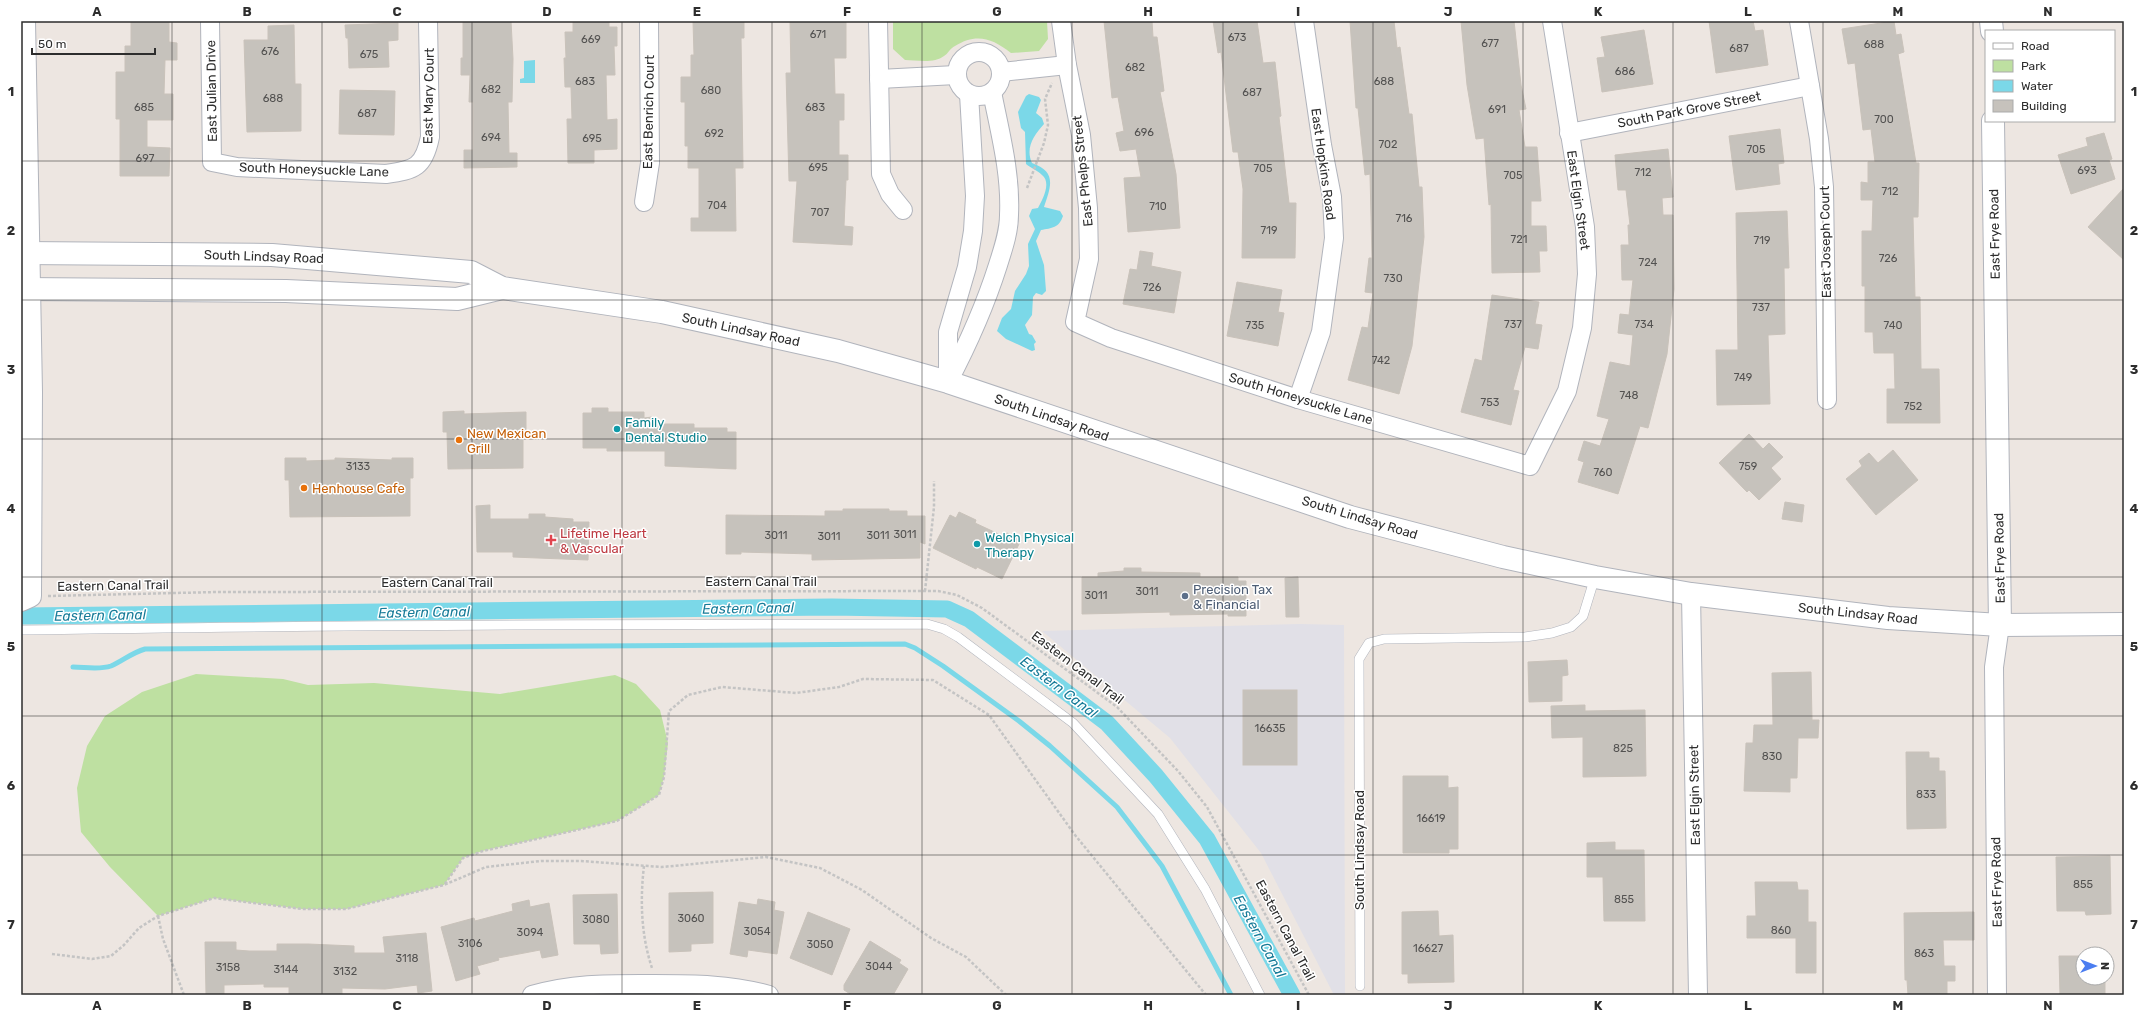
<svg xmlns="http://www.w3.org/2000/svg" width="2145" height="1016" viewBox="0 0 2145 1016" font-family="Rubik,sans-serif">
<rect width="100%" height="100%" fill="#ede6e1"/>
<path fill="#e1e0e7" d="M1300,624L1344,625L1345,995H1334L1261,853L1170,738L1042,631Z"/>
<g fill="#bee0a1">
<path d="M893,21H1047L1048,39L1039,51L1011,53C992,38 976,33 955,46C950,48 948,54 944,56C934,64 916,60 905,60L893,49Z"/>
<path d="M196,674L283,679L308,685L374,683L500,694L615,675L636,684L660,710L668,743L664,777L659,795L617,821L482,851L463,858L444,885L346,909H302L214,898L158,916L110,867L81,832L77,788L87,746L105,716L142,692Z"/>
</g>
<g fill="#7bd8e8">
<path d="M535,60V83H520V79L524,78V61Z"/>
<path d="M1029,94L1039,97L1041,100L1036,113L1042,118L1044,124C1034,135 1025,148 1032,163C1057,172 1051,186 1044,207L1060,211L1063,216C1059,228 1052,228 1041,230L1036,241L1044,265L1046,291L1042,295L1036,293L1033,297L1032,315L1025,325L1029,334L1032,335L1036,342L1034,344L1035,350L1032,351L1006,339L997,331L1002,318L1011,309L1015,291L1026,274L1029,266L1028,244L1035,229L1029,216L1032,209L1038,208C1042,200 1052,183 1042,175C1037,170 1031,168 1026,164L1025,132L1021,128L1018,112L1026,96Z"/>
</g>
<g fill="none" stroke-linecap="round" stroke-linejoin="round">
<path stroke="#7bd8e8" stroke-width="5" d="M73,667C85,667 99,670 111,666C123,661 131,653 145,649L905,644L915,648L943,666L1019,721L1050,746L1117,807L1162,866L1231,995"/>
<path stroke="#7bd8e8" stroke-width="17" d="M21,616L832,607L947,609L969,619L1107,723L1156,776L1207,839L1292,995"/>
</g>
<g fill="#c6c2bc" stroke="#c9c2ba">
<path d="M131,21H169V42L177,43V60H165L164,94H173V120H147V147L170,148L169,176H120V119H116V72H125V46H131Z"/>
<path d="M463,21H511L513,59L512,102H508L509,153H517V167L464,168V150H473V102H469L470,75H461V58H463Z"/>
<path d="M573,21H609V27H617V46H614L615,75H606L607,120L617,119V149L594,150V163H568L567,119H572L571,87H565L564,58H566L565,32H573Z"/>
<path d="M693,21H744V38H741L743,168H735L736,231H691V218H699V168H688V146H685V102H681V77H691V55H694Z"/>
<path d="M790,21H846V58H834L835,94H844V120H839V155H848V180H846L844,226L853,227L852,245L793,242L797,181H789L786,73H791Z"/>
<path d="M1104,21H1152L1153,37H1157L1164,91L1160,92L1176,174L1180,228L1128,232L1124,178L1141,177L1136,149L1120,151L1116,133L1124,131L1118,97L1112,98Z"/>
<path d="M1213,21H1257L1263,63L1275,62L1281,116L1279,117L1289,203H1296L1295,258H1242L1243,189L1238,152H1233L1221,52L1218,53Z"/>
<path d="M1350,21H1394L1397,48L1400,47L1409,114H1412L1419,187H1422L1424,237L1412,346L1399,394L1348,380L1362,327L1368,328L1373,293L1365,292L1369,258H1372L1370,174L1365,175L1358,108H1356Z"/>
<path d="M1461,21H1514L1521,85L1526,109L1519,110L1525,147H1537L1541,201H1531V226H1546L1547,251H1539L1540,272L1492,273L1491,204L1489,205L1484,138L1476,139L1467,85Z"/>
<path d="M1709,21H1753L1755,31L1763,30L1768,65L1716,73Z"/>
<path d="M1894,21L1896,35L1901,34L1904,52L1898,54L1916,163H1919L1918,217H1913L1915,297H1920L1921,369H1939L1940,423H1887V389H1895L1894,353H1874L1873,332H1865V286H1862V231H1872L1873,200H1861V182L1868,183V162H1875L1871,129L1863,130L1855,63L1848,64L1842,29Z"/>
<path d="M398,23V40L388,41L389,67L349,68L348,38H346L345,25Z"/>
<path d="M294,25L295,84H301V131L247,132L244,40H268V26Z"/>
<path d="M1644,30L1653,84L1602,92L1597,58L1605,57L1601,37Z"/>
<path d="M340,90L395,91L394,135L339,134Z"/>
<path d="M1780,129L1784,163L1778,164L1780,184L1736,190L1729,136Z"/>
<path d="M2104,133L2112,159L2109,160L2115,179L2071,194L2058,155L2088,146L2086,138Z"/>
<path d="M1668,149L1673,197L1662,198L1663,215H1673L1674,289L1667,354L1648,428L1640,426L1618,494L1578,482L1584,462L1578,460L1584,441L1600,446L1609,419L1597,416L1610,362L1630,366L1633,335L1618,333L1620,314L1629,315L1633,280H1622L1621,245H1629L1628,225H1630L1626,190H1618L1615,155Z"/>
<path d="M2124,188V260L2088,227Z"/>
<path d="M1787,211L1789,268H1784L1785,334L1768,335L1770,404L1717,405L1716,350H1738L1736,213Z"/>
<path d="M1140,251L1153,253L1151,266L1181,272L1174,313L1123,304L1130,269L1137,270Z"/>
<path d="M1237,282L1282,290L1278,312L1284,313L1278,346L1227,336Z"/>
<path d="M1492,295L1539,302L1535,324L1542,325L1538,349L1525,347L1513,390L1519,391L1511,425L1461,412L1475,359L1482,361Z"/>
<path d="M592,408H608V412H644V418L652,417V424H694V428H727V432H736V469L665,466V451H607V448H583V413H592Z"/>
<path d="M464,411V414L526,412V431H523V468L448,469L447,432H443V412Z"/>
<path d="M1749,434L1763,449L1769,443L1783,457L1771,468L1781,479L1759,500L1749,490L1747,492L1719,463Z"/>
<path d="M1893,450L1918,480L1876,515L1846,479L1862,466L1859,461L1869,453L1878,463Z"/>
<path d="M285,458H306V461L335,460V458L392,460V458H413V478H410V516L290,517L289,480H285Z"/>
<path d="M1785,502L1804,505L1802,522L1782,519Z"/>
<path d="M490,505V519H529V514H545V517L573,519V522H589L588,560L513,557V552H477L476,506Z"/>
<path d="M843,509H889V511H907V516H925V544L920,542V558L812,560V554L741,552V554H726V515L825,516V511H843Z"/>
<path d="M959,512L976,520L975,523L1005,537L1007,533L1021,540L1002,579L977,567L976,569L933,548L950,515L956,518Z"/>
<path d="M1124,568H1141V572L1200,573V577H1238V581H1246V616H1228V614L1170,615V612L1082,614V577H1098V573L1124,571Z"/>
<path d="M1298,577L1299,617H1286L1285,578Z"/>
<path d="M1567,660L1568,675L1562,676V701L1529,702L1528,662Z"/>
<path d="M1811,672L1812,720H1819L1818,738H1798L1797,778H1790V792L1744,791L1746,743H1753L1754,725H1773L1772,673Z"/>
<rect x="1243" y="690" width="54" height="75"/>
<path d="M1585,705V711L1645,710L1646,776L1583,777V737L1552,738L1551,706Z"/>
<path d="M1906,752H1929V758H1939V771H1945L1946,828L1907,829Z"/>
<path d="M1403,776H1448V788L1458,787V849H1449V853H1403Z"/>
<path d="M1615,842V850H1644L1645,921H1604L1603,877H1587V843Z"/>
<path d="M2110,856L2111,914L2086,915L2085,911H2057L2056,857Z"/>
<path d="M1755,882H1797L1798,890H1808V922H1816V973H1796V938H1747V916H1756Z"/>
<path d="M713,892V943L691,944V951L669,952V893Z"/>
<path d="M617,894L618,953L601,954L600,944H574L573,895Z"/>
<path d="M758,899L775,902L774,910L784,912L777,954L748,950L747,957L730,954L739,902L757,905Z"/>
<path d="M529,900L530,907L549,903L558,955L542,958L540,950L498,958L499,960L477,966L480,974L456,981L441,927L474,918L475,921L513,911L512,904Z"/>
<path d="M1438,911L1439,936L1453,935L1454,982L1408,983V974H1402V912Z"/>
<path d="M808,912L850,929L832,975L790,958Z"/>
<path d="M1974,912V940H1943L1944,966H1955V981H1947V995H1908L1907,980H1905L1904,913Z"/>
<path d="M426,933L432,991L418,993L417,985L385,989L342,988V995H289V987H264V984L224,985V994H206L205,942H236V950L249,951H277V944H308L354,946V953H385L383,937Z"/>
<path d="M870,941L901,960L899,963L908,969L893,995H852L844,990V985Z"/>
<path d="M2059,956H2083V978H2105V995H2060Z"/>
</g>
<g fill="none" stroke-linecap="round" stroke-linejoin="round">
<defs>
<g id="service">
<path d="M21,630C323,625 625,624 927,624L944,629L958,637L1073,723L1158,814L1205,889L1260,995"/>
<path d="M1360,986L1359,659L1369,643L1384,639L1525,637L1552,633L1571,627L1583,616L1595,577"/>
</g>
<g id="minor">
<path d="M210,21L212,162L237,167L386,174C415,170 424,167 430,137L428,21"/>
<path d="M878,21L881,174L890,194L903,210"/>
<path d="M1061,21L1067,65L1081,135L1088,208L1089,259L1075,322L1111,338L1298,399L1530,466L1567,391L1582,328L1587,274L1585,227L1552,21"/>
<path d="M1799,21L1819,139L1824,187L1827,400"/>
<circle cx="979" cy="74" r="22"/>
<path d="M1001,72L1067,65"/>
<path d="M879,79L956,75"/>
<path d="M1569,133L1810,86"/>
<path d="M644,202L650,163L649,21"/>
<path d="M948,379V332L967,267L973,231L975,196L969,94"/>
<path d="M948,382C968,344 985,306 998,265C1003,249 1009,232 1009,215C1011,173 1000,133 992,92"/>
<path d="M1298,399L1321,332L1334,238L1332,197L1322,145L1304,21"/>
<path d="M1691,594L1698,995"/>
<path d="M532,995C575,983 609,984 653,984C693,984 731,984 769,995"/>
<path d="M1997,995L1994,667L2000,625"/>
</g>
<g id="tertiary">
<path d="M1991,21L1992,31"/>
<path d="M1993,121L2000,625"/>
</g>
<g id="secondary">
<path d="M21,253L272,255L471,272L502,288L662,312L838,351L948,382L1350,517L1503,557L1595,577L1691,594L1888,618L2000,625L2124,624"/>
<path d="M21,289L286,291L457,299L502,288"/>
<path d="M21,600L30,596L31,392L24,21"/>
</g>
</defs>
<use href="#service" stroke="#b1b4bc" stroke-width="10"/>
<use href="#minor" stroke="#b1b4bc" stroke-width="20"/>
<use href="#tertiary" stroke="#b1b4bc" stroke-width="24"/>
<use href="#secondary" stroke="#b1b4bc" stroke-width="24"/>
<g stroke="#c4c4c4" stroke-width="2.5" stroke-dasharray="3 2" stroke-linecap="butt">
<path d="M1027,188L1044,143L1048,125L1045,99L1052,83"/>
<path d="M925,591L934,507V481"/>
<path d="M48,596L218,592L938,591L957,595L982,608L1117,707L1178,771L1207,807L1309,995"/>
<path d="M644,866C640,900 641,935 652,968"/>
<path d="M445,884L463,858L483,851L617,821L659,795L664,777L669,711L688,695L722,687L796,693L839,687L863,679L933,680L989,715L1075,835L1206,995"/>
<path d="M158,916L163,939L184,995"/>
<path d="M52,954L92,959L111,956L124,945L139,928L158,916L214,898L302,909H346L444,885L486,867L541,861H581L662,867L766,857L820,868L862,890L931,938L966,957L1006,995"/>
</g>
<use href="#service" stroke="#fff" stroke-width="9"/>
<use href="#minor" stroke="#fff" stroke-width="18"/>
<use href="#tertiary" stroke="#fff" stroke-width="22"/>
<use href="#secondary" stroke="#fff" stroke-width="22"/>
</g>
<path fill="none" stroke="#2d2d2d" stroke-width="1" stroke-opacity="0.55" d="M172,21V995M322,21V995M472,21V995M622,21V995M772,21V995M922,21V995M1072,21V995M1223,21V995M1373,21V995M1523,21V995M1673,21V995M1823,21V995M1973,21V995M21,161H2124M21,300H2124M21,439H2124M21,577H2124M21,716H2124M21,855H2124"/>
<g fill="#0f9aa8" stroke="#fff" stroke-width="1.5">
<circle cx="617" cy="429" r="4"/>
<circle cx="977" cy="544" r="4"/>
</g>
<g fill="#e8710a" stroke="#fff" stroke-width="1.5">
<circle cx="459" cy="440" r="4"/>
<circle cx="304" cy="488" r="4"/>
</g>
<path fill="#e0444e" stroke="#fff" stroke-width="1.5" d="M549 534h4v4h4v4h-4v4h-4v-4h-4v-4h4z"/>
<circle fill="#5c6f8a" stroke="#fff" stroke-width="1.5" cx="1185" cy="596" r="4"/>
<g text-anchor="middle" stroke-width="3" stroke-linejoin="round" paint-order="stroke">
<g font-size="11" fill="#535251">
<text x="818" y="38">671</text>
<text x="1237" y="41">673</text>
<text x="591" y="43">669</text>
<text x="1490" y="47">677</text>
<text x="1874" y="48">688</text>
<text x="1739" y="52">687</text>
<text x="270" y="55">676</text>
<text x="369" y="58">675</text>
<text x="1135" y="71">682</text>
<text x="1625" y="75">686</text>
<text x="585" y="85">683</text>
<text x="1384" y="85">688</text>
<text x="491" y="93">682</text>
<text x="711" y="94">680</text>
<text x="1252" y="96">687</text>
<text x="273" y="102">688</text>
<text x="144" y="111">685</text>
<text x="815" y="111">683</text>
<text x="1497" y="113">691</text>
<text x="367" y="117">687</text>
<text x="1884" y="123">700</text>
<text x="1144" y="136">696</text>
<text x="714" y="137">692</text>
<text x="491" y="141">694</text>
<text x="592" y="142">695</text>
<text x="1388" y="148">702</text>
<text x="1756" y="153">705</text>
<text x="145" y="162">697</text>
<text x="818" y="171">695</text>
<text x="1263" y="172">705</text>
<text x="2087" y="174">693</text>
<text x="1643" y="176">712</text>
<text x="1513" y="179">705</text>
<text x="1890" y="195">712</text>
<text x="717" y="209">704</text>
<text x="1158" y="210">710</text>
<text x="820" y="216">707</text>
<text x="1404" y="222">716</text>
<text x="1269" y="234">719</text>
<text x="1519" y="243">721</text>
<text x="1762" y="244">719</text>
<text x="1888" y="262">726</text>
<text x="1648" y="266">724</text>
<text x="1393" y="282">730</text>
<text x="1152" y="291">726</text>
<text x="1761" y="311">737</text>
<text x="1513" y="328">737</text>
<text x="1644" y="328">734</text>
<text x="1255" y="329">735</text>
<text x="1893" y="329">740</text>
<text x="1381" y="364">742</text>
<text x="1743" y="381">749</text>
<text x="1629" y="399">748</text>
<text x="1490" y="406">753</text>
<text x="1913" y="410">752</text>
<text x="358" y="470">3133</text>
<text x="1748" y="470">759</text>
<text x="1603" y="476">760</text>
<text x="905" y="538">3011</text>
<text x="776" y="539">3011</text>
<text x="878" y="539">3011</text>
<text x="829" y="540">3011</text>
<text x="1147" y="595">3011</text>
<text x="1096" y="599">3011</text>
<text x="1270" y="732">16635</text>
<text x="1623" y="752">825</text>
<text x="1772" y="760">830</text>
<text x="1926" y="798">833</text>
<text x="1431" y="822">16619</text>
<text x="2083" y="888">855</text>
<text x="1624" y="903">855</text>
<text x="691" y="922">3060</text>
<text x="596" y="923">3080</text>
<text x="1781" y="934">860</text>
<text x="757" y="935">3054</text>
<text x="530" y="936">3094</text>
<text x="470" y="947">3106</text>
<text x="820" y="948">3050</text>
<text x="1428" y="952">16627</text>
<text x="1924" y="957">863</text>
<text x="407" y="962">3118</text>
<text x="879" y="970">3044</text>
<text x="228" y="971">3158</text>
<text x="286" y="973">3144</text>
<text x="345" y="975">3132</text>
</g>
<g font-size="13" fill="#2d2d2d" stroke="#fff">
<text transform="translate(211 91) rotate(-91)" y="5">East Julian Drive</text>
<text transform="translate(428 96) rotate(-89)" y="5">East Mary Court</text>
<text transform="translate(1689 109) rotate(-11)" y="5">South Park Grove Street</text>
<text transform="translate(648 112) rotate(-89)" y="5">East Benrich Court</text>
<text transform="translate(1324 164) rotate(82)" y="5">East Hopkins Road</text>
<text transform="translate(314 169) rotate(2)" y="5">South Honeysuckle Lane</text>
<text transform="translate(1082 171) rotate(-96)" y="5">East Phelps Street</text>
<text transform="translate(1579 200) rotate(82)" y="5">East Elgin Street</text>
<text transform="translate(1994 234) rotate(-91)" y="5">East Frye Road</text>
<text transform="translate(1825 242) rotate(-91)" y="5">East Joseph Court</text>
<text transform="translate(264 256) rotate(2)" y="5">South Lindsay Road</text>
<text transform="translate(741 329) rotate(12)" y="5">South Lindsay Road</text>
<text transform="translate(1301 398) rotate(17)" y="5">South Honeysuckle Lane</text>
<text transform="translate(1052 417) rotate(19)" y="5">South Lindsay Road</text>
<text transform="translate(1360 517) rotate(17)" y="5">South Lindsay Road</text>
<text transform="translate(1999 558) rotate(-91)" y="5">East Frye Road</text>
<text x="761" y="586">Eastern Canal Trail</text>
<text x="437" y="587">Eastern Canal Trail</text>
<text transform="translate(113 585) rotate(-1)" y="5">Eastern Canal Trail</text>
<text transform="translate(1858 613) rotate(6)" y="5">South Lindsay Road</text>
<text transform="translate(1078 667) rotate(37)" y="5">Eastern Canal Trail</text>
<text transform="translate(1694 795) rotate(-91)" y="5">East Elgin Street</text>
<text transform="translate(1359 850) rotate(-90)" y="5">South Lindsay Road</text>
<text transform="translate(1996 882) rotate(-91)" y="5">East Frye Road</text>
<text transform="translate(1286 930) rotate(62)" y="5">Eastern Canal Trail</text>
</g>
<g font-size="13" fill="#0d838f" stroke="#fff" text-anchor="start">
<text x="625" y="427">Family<tspan x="625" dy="15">Dental Studio</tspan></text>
<text x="985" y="542">Welch Physical<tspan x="985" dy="15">Therapy</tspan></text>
</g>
<g font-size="13" fill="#c56008" stroke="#fff" text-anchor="start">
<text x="467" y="438">New Mexican<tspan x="467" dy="15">Grill</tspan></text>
<text x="312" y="493">Henhouse Cafe</text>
</g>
<g font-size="13" fill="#be3a42" stroke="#fff" text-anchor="start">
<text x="560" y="538">Lifetime Heart<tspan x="560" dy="15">&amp; Vascular</tspan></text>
</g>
<g font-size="13" fill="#4e5e75" stroke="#fff" text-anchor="start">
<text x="1193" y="594">Precision Tax<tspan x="1193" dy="15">&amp; Financial</tspan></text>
</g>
<g font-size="14" font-style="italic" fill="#167b98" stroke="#fff">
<text transform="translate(748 608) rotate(-1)" y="5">Eastern Canal</text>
<text transform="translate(424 612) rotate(-1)" y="5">Eastern Canal</text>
<text transform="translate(100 615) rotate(-1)" y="5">Eastern Canal</text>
<text transform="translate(1059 687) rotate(37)" y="5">Eastern Canal</text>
<text transform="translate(1260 936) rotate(61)" y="5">Eastern Canal</text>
</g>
</g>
<rect width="2145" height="1016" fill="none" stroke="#ffffff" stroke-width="44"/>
<rect x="1985" y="30" width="130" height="92" fill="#ffffff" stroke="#ababab"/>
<rect x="1993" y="43" width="20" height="6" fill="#ffffff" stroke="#ababab"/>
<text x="2021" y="50" font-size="12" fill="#2d2d2d">Road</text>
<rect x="1993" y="60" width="20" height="12" fill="#bee0a1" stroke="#ababab"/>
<text x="2021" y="70" font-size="12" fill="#2d2d2d">Park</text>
<rect x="1993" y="80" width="20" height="12" fill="#7bd8e8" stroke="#ababab"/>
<text x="2021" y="90" font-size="12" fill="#2d2d2d">Water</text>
<rect x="1993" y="100" width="20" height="12" fill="#c6c2bc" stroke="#ababab"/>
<text x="2021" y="110" font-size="12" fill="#2d2d2d">Building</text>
<g transform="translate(2095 966) rotate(90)"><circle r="19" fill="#ffffff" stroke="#ababab"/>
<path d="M0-3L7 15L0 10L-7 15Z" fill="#4b7df0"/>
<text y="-6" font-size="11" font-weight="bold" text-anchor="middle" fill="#2d2d2d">N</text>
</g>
<path d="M32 48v6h123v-6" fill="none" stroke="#2d2d2d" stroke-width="2"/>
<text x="38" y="48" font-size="12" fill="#2d2d2d" stroke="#ffffff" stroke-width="3" paint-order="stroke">50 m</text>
<rect x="22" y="22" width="2101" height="972" fill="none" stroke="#2d2d2d" stroke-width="1.5"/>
<g font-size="13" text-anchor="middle" font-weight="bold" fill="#2d2d2d">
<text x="97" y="16">A</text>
<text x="247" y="16">B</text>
<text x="397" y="16">C</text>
<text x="547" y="16">D</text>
<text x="697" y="16">E</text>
<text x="847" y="16">F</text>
<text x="997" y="16">G</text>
<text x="1148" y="16">H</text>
<text x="1298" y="16">I</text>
<text x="1448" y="16">J</text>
<text x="1598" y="16">K</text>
<text x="1748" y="16">L</text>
<text x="1898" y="16">M</text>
<text x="2048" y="16">N</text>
<text x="11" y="96">1</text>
<text x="2134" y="96">1</text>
<text x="11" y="235">2</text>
<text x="2134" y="235">2</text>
<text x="11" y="374">3</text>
<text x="2134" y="374">3</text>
<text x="11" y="513">4</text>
<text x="2134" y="513">4</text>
<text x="11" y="651">5</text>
<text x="2134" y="651">5</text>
<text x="11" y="790">6</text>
<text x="2134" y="790">6</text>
<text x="11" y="929">7</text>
<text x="2134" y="929">7</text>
<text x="97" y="1010">A</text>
<text x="247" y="1010">B</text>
<text x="397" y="1010">C</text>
<text x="547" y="1010">D</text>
<text x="697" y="1010">E</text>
<text x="847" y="1010">F</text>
<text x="997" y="1010">G</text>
<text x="1148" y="1010">H</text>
<text x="1298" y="1010">I</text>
<text x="1448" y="1010">J</text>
<text x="1598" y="1010">K</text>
<text x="1748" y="1010">L</text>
<text x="1898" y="1010">M</text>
<text x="2048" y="1010">N</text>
</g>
</svg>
